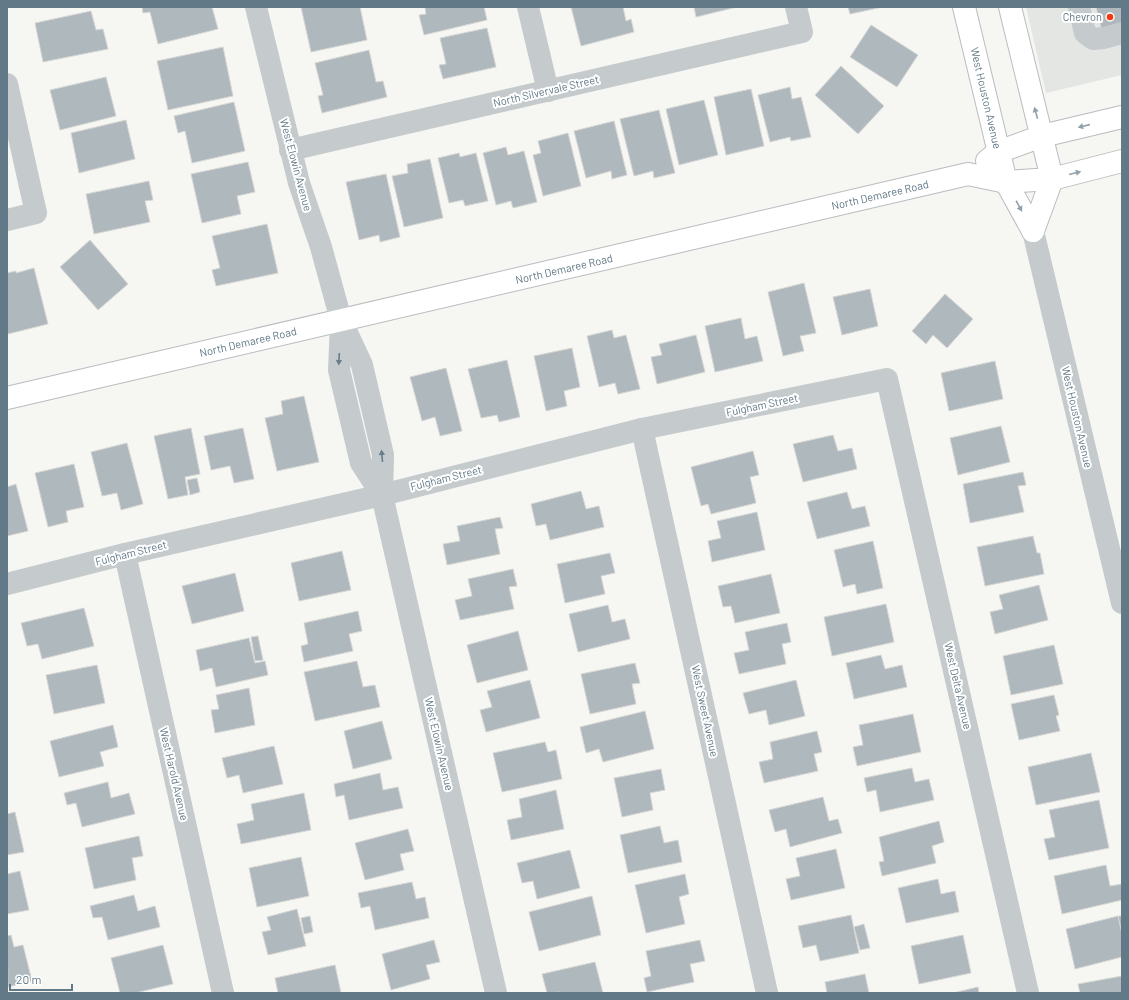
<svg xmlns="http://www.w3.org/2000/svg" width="1129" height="1000" viewBox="0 0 1129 1000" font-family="Barlow,sans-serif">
<rect width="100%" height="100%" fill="#f6f6f2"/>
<path fill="#e4e6e3" d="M1026,7H1122V75L1046,93Z"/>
<g fill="#aeb8bd" stroke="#d7d7d5">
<path d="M142,7H212L218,29L158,44L150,12L143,13Z"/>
<path d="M301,7H360L367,40L311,52Z"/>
<path d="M425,7H484L487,20L424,35L419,15L426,14Z"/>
<path d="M571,7H623L626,21L631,19L634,32L581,46Z"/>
<path d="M694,7H737L696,17Z"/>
<path d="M848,7H883L850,14Z"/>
<path d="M1096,7H1122V26L1102,31Z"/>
<path d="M91,11L96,30L103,29L108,49L43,62L35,23Z"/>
<path d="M871,25L918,55L897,87L850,57Z"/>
<path d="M487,28L496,67L443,79L439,65L446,64L440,38Z"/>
<path d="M223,47L233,96L168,110L157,61Z"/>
<path d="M369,50L376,82L383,81L387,97L322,113L318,96L323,95L315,63Z"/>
<path d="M841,66L884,106L858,134L815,95Z"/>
<path d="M106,77L116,116L60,130L50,90Z"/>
<path d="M790,87L792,99L801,97L811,137L791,141L790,137L770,142L758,95Z"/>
<path d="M751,89L764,146L726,155L714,97Z"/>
<path d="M704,100L718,155L679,165L666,109Z"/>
<path d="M234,102L245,151L192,163L185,131L178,133L174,116Z"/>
<path d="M659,110L675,173L654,178L653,171L634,176L620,119Z"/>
<path d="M126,120L135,159L79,173L71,133Z"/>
<path d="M614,121L627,175L612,179L611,171L586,178L574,131Z"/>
<path d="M568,133L581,186L543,196L533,155L541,153L538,141Z"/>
<path d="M506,147L508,155L524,151L537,202L513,208L511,201L496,205L483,153Z"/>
<path d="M459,153L460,157L476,153L488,201L465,206L463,200L449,203L438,158Z"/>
<path d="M430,159L443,218L404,227L392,176L408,173L407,164Z"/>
<path d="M248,162L255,192L237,196L241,214L202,223L191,174Z"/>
<path d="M386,174L400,237L380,242L379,235L359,240L346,182Z"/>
<path d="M149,181L153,200L145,201L150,222L94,234L86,194Z"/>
<path d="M267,224L278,273L216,286L212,270L220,268L212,236Z"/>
<path d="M90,240L128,284L98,310L60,267Z"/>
<path d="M34,268L48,324L8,334L7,328V273L16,271V273Z"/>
<path d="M804,283L816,333L800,336L804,351L783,356L768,292Z"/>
<path d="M870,289L878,326L842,335L833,297Z"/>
<path d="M945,294L973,319L947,348L933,335L926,344L912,331Z"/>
<path d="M741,318L745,339L757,336L763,361L715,372L705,326Z"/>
<path d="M612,330L614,338L626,335L640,389L618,394L615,383L599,387L587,336Z"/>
<path d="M696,335L705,372L657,384L651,357L662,355L659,344Z"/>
<path d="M572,348L580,387L564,391L567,406L546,411L534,356Z"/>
<path d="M507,360L520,417L499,422L497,415L481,418L468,369Z"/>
<path d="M995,361L1003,399L949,411L941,373Z"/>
<path d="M446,368L462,431L440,436L435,417L422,421L410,377Z"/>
<path d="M304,396L319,462L277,471L265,418L283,414L281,401Z"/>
<path d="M1001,426L1010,462L958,475L950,438Z"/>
<path d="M191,428L200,474L185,477L188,495L168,499L154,436Z"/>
<path d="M243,428L254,479L234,483L230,466L211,470L204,436Z"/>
<path d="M833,435L838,451L852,448L857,469L803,482L793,444Z"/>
<path d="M127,443L143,504L121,510L117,493L102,496L91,452Z"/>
<path d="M753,451L759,475L750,477L756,503L711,514L708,504L701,506L691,467Z"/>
<path d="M74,464L84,507L66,511L68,522L48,527L35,473Z"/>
<path d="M1023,472L1026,485L1018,486L1024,512L970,523L963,484Z"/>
<path d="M197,478L200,492L190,495L187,480Z"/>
<path d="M16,484L28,531L7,536V487Z"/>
<path d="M581,491L586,509L599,506L604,527L550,540L546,524L536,526L531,504Z"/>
<path d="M847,492L852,509L865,506L870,526L817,539L807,502Z"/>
<path d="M757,512L765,550L712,562L708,541L721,538L717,521Z"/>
<path d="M500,517L503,528L495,529L500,554L447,565L443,544L460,541L457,526Z"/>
<path d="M1033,536L1037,553H1040L1044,574L985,586L977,547Z"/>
<path d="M873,541L883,588L857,594L855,584L843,587L834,550Z"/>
<path d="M342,551L351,590L299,601L291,563Z"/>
<path d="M610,553L615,573L601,576L605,594L565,603L557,564Z"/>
<path d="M513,569L517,586L509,587L514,609L460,620L455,600L472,596L468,579Z"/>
<path d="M235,573L244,611L192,624L182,586Z"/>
<path d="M771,574L780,613L735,623L731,606L723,607L718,586Z"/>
<path d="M1039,585L1048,620L995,634L990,612L1003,609L999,595Z"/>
<path d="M886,604L894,642L832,656L824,617Z"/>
<path d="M608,605L612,622L625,619L630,639L578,652L569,614Z"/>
<path d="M84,608L94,646L42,659L38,644L27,646L21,623Z"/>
<path d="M358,611L362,631L349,634L353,651L304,662L301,646L308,644L304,623Z"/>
<path d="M787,623L791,642L782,644L786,664L739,674L734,653L749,650L745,632Z"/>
<path d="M518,631L528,670L477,683L467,645Z"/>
<path d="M258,636L263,660L255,661L251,637Z"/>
<path d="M249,638L255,663L265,661L268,675L216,687L212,668L200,671L196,650Z"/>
<path d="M1054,645L1063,684L1011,695L1003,656Z"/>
<path d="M881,655L885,669L902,665L907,687L854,699L846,663Z"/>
<path d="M357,661L363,687L375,685L380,707L315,721L304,672Z"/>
<path d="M635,663L640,683L632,684L636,704L590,714L581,674Z"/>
<path d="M97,665L105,703L54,714L46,675Z"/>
<path d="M530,680L540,718L486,732L480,710L492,707L487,691Z"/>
<path d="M796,680L805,716L769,725L766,710L749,714L743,693Z"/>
<path d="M249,688L255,725L215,733L211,710L219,709L216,695Z"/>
<path d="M1054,695L1059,715L1056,716L1060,731L1019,740L1011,704Z"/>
<path d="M645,711L654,749L603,762L599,749L586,753L580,727Z"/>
<path d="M913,714L921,752L857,766L853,747L863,745L859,725Z"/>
<path d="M382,721L392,759L353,769L344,731Z"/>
<path d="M113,725L118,747L100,752L104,766L59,777L50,741Z"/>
<path d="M817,731L822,752L814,754L818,771L764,783L759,762L773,759L770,742Z"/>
<path d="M545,742L548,752L556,750L562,779L502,792L493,753Z"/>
<path d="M274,746L283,784L243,793L239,775L227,778L222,758Z"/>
<path d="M1091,753L1100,792L1036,805L1028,767Z"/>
<path d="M912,768L915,782L929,779L934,800L880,812L876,790L867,792L864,778Z"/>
<path d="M661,769L665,790L650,793L653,810L622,817L614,778Z"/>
<path d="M380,773L383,790L398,787L403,808L349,820L344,795L336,797L334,784Z"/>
<path d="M108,782L111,798L129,793L135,814L82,827L76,803L67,805L64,793Z"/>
<path d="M556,790L564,829L511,840L507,820L522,817L519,799Z"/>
<path d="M304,793L311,830L241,844L237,824L254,820L251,804Z"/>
<path d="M823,797L829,821L838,819L842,833L790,847L786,829L775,832L769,810Z"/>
<path d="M1099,800L1109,848L1049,860L1044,839L1055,837L1049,810Z"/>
<path d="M15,812L24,852L7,855V814Z"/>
<path d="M939,821L944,842L932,846L936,863L882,876L879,862L884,861L879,837Z"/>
<path d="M660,826L664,843L678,840L682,862L628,873L620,835Z"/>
<path d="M408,829L414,851L400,854L404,870L365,880L355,843Z"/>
<path d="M139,836L143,856L132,858L136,880L94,889L85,848Z"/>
<path d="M836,849L845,888L791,900L786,879L800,876L796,858Z"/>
<path d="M570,850L580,888L537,899L533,881L522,883L517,863Z"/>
<path d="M301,857L309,896L257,907L249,868Z"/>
<path d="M1106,865L1110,886L1122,884V900L1062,914L1054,876Z"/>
<path d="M20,871L29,910L7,914V874Z"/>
<path d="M685,874L689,894L679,897L685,924L646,933L635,885Z"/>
<path d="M938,879L941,894L955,891L959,912L906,923L898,888Z"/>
<path d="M412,882L416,899L425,897L429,918L375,930L370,906L361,908L358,893Z"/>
<path d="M134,895L138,911L155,906L160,927L108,940L102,917L93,918L90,906Z"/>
<path d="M592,896L601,935L539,951L529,912Z"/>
<path d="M297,909L306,946L268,955L262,932L271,930L267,917Z"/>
<path d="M851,915L859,953L820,961L816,945L803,948L798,926Z"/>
<path d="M310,916L313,932L304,934L301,918Z"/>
<path d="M1118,916H1122V930H1121Z"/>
<path d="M1118,916L1122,934V957L1075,969L1066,929Z"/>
<path d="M864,924L870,948L860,950L854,927Z"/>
<path d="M11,935L14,947L23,945L32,981L8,987L7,936Z"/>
<path d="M963,935L971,973L919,984L911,946Z"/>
<path d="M434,940L440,962L426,965L430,979L391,990L382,954Z"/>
<path d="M700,940L705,961L690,964L694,982L647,992L644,978L651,976L646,951Z"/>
<path d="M163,945L173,984L135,993H120L111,958Z"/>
<path d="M595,962L603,993H561L560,992L547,993L542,974Z"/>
<path d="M335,965L341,993H278L275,978Z"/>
<path d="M865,974L869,993H827L825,982Z"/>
<path d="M1122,976V993H1080L1078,984Z"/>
<path d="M978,987L979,993H953Z"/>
</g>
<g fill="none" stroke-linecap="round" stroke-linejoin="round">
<defs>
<g id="major">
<path d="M964,7L1006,182L1033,231"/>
<path d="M1010,7L1052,179L1033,231"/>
<path d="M987,161L998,152L1042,136L1122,117"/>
<path d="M7,398L968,174L1006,182L1052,179L1122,161"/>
</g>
</defs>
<use href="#major" stroke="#b8bdc0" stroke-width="24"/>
<g stroke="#c5cacd" stroke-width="22">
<path d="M256,7L299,183L321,247L341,320L362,365L383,455L382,495L496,993"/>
<path d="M528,7L548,91"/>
<path d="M1079,7L1085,33L1093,39L1104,38L1122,33"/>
<path d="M7,84L36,213L7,220"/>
<path d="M290,150L802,32L796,7"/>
<path d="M1033,231L1122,603"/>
<path d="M341,324L339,370L361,463L382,495"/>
<path d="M642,429L767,993"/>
<path d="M125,554L223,993"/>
<path d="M7,584L125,554L382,495L642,429L887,379L1028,993"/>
</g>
<use href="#major" stroke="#fff" stroke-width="22"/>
</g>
<defs><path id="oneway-solid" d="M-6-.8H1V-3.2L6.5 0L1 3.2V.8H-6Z"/></defs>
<g fill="#91a1ab">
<use href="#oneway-solid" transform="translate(1036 113) rotate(-105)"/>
<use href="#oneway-solid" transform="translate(1084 126) rotate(167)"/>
<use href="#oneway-solid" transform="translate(1075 173) rotate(-14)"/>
<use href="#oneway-solid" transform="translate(1019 206) rotate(61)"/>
</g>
<g fill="#677d8a">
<use href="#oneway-solid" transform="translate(339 359) rotate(93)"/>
<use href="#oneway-solid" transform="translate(382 456) rotate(-95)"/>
</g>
<circle fill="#f63913" stroke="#fff" stroke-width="1.5" cx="1110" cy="17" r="4"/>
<g text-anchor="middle" stroke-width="4" stroke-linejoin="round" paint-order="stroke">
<g font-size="11" fill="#627987" stroke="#fff" text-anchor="end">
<text x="1102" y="21">Chevron</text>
</g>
<g font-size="11" fill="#627987" stroke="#fff">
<text transform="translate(546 91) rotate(-13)" y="4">North Silvervale Street</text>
<text transform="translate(986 98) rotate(77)" y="4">West Houston Avenue</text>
<text transform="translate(296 165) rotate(75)" y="4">West Elowin Avenue</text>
<text transform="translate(880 195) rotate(-13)" y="4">North Demaree Road</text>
<text transform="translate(564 269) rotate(-13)" y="4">North Demaree Road</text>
<text transform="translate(248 342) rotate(-13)" y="4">North Demaree Road</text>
<text transform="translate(762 405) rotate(-12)" y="4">Fulgham Street</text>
<text transform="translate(1077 417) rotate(77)" y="4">West Houston Avenue</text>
<text transform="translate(446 478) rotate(-14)" y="4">Fulgham Street</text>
<text transform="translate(131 553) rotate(-14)" y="4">Fulgham Street</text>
<text transform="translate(958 686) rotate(77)" y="4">West Delta Avenue</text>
<text transform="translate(705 711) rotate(78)" y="4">West Sweet Avenue</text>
<text transform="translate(439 744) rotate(77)" y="4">West Elowin Avenue</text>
<text transform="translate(174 774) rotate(77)" y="4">West Harold Avenue</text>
</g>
</g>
<rect width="1129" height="1000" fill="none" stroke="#627987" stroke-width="16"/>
<path d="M10 984v6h62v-6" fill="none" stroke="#627987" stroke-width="2"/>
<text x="16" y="984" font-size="12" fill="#627987" stroke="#ffffff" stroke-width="3" paint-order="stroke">20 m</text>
</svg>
